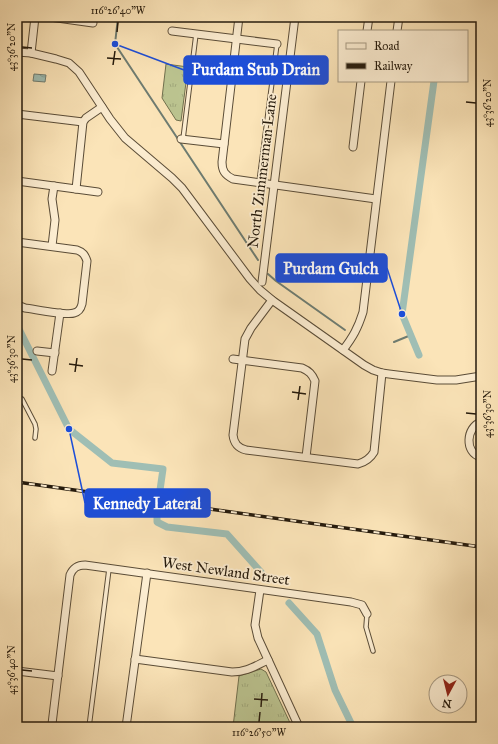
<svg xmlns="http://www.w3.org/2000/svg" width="498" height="744" viewBox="0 0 498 744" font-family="'IM FELL Great Primer',serif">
<defs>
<pattern id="grass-tufts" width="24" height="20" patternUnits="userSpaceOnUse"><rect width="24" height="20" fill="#bcc591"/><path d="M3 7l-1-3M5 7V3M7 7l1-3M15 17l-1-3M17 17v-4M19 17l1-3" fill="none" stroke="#a1a97c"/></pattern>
<pattern id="water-waves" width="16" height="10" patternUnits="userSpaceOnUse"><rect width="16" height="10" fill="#9fbeb4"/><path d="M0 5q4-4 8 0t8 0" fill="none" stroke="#89a39a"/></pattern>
</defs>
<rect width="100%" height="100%" fill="#fbe4b8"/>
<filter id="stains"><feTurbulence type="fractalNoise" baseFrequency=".005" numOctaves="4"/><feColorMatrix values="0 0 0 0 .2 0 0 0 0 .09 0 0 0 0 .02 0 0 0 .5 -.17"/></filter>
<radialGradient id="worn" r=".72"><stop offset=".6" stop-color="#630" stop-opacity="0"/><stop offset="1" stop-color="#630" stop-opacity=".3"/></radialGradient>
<g fill="url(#grass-tufts)" stroke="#70704e">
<path d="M166,64L188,67L181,121L176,120L162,98Z"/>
<path d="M261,669L266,672L292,727H233L239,676Z"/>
</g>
<path fill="url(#water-waves)" stroke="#6e7c71" d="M34,74L46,75L45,82L33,81Z"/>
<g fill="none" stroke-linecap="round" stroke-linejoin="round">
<g stroke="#6e7c71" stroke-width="2">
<path d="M118,17L115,44L258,260"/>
<path d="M268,274L276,281L345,330"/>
<path d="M394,342L411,335"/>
</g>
<g stroke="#9fbeb4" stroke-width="7">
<path d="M17,325L69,429L112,463L163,469L160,490"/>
<path d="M419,355L402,314L434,81"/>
<path d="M157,509V522L167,527L227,534L268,580"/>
<path d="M289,603L317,634L335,690L353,727"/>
</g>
<defs>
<g id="lane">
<path d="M183,139L196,34"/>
<path d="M259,182L277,44"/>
<path d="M17,399H22L35,424L36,429L35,438"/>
<path d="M367,614L366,627L373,651"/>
<path d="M89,727L109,569"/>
</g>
<g id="street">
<path d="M50,17L93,23"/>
<path d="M239,17L222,162C222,171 225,175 233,179L376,199"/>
<path d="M172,31L277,44"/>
<path d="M367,31L369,17"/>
<path d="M397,31L399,17"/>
<path d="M17,52L31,53L56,59L69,63L79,72L110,119L125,138L172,178L182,188L250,279L260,290L272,300L364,365L373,370L382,373L389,374L437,380H456L481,376"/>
<path d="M31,53L35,17"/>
<path d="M17,114L83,122"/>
<path d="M181,139L224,144"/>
<path d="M353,147L361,81"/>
<path d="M17,181L98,192"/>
<path d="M76,189L83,122L86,118L102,107"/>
<path d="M17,242L77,250C83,252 85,255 87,261L82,304C81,308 79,312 74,313C67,316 34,309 25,308L20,306L17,303"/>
<path d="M52,246L55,220L52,199L54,186"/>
<path d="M262,282L295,17"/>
<path d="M272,300L251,328L245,339L233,435C234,444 238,448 246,450L358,464C365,462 370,459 374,452L382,373"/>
<path d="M343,350C353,337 358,328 363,312L391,81"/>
<path d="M37,351L55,353"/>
<path d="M233,359L302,368C309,371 312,374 315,381L306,457"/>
<path d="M52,371L60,313"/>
<path d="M481,422C466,427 464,453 481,457"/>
<path d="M260,590L255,625L258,638L299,727"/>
<path d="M135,659L232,672C247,672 255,666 268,660"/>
<path d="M17,671L58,676"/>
<path d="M53,727L52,724L70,575C73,568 77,565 85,565L351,602L362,605L367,614"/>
<path d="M126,727L147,573"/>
</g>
</defs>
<use href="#lane" stroke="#5a4c37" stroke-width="5.5"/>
<use href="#street" stroke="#5a4c37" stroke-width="9"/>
<use href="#lane" stroke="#fcedd1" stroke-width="3.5"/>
<use href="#street" stroke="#fcedd1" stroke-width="7"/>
<defs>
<path id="rail" d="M17,482L481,547"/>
</defs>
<use href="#rail" stroke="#251a0c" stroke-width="3.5"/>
<use href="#rail" stroke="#fcedd1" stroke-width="2" stroke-dasharray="6" stroke-linecap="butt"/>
</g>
<path fill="none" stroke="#251a0c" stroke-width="1.5" d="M117,32L118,22M22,47L32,48M107,58L121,59M113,65L115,51M466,102L476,103M22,359L32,360M69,364L83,366M75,372L77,358M292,392L306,394M298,400L300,386M466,413L476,414M22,670L32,671M254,699L268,700M261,707L262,693M259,722L260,712"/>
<g text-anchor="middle" stroke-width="3.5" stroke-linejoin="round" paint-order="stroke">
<g font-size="15" fill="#251a0c" stroke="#fcedd1">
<text transform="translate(262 171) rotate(-83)" y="5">North Zimmerman Lane</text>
<text transform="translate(226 571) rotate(8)" y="5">West Newland Street</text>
</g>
</g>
<path fill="none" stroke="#1d4ed8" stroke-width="1.5" d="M115 44L184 70M402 314L387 268M69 429L85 503"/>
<g fill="#1d4ed8" stroke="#fcedd1" stroke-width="1.5">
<circle cx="115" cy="44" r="4"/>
<circle cx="402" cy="314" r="4"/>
<circle cx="69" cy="429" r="4"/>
</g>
<g fill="#1d4ed8" stroke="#1d4ed8" stroke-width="1.5">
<rect x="184" y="56" width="144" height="28" rx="4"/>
<rect x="276" y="254" width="111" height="28" rx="4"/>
<rect x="85" y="489" width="125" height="28" rx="4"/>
</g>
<g font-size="16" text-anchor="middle" font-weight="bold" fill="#fff">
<text x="256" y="75">Purdam Stub Drain</text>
<text x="331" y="274">Purdam Gulch</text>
<text x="147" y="509">Kennedy Lateral</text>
</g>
<rect width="498" height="744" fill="none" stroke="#fbe4b8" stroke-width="44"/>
<rect x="338" y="30" width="130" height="52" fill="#fcedd1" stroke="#a69982"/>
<rect x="346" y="43" width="20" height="6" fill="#fcedd1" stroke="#a69982"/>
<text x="374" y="50" font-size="12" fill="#251a0c">Road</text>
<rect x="346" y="63" width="20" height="6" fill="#251a0c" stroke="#a69982"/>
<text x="374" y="70" font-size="12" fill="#251a0c">Railway</text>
<g transform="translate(448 694) rotate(187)"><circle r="19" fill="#fcedd1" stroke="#a69982"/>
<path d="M0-3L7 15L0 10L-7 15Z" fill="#8f2418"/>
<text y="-6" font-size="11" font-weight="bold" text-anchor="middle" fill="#251a0c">N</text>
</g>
<rect x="22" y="22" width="454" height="700" fill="none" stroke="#251a0c" stroke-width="1.5"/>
<g font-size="10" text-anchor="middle" fill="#251a0c">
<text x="118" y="14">116°26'40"W</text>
<text transform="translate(11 47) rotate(-90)" y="4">43°36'20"N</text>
<text transform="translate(487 103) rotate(-90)" y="4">43°36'20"N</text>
<text transform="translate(11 359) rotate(-90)" y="4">43°36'30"N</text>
<text transform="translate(487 414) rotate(-90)" y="4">43°36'30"N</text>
<text transform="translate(11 670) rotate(-90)" y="4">43°36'40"N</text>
<text x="259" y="736">116°26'50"W</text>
</g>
<rect width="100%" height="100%" filter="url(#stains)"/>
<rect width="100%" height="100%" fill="url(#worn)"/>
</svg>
